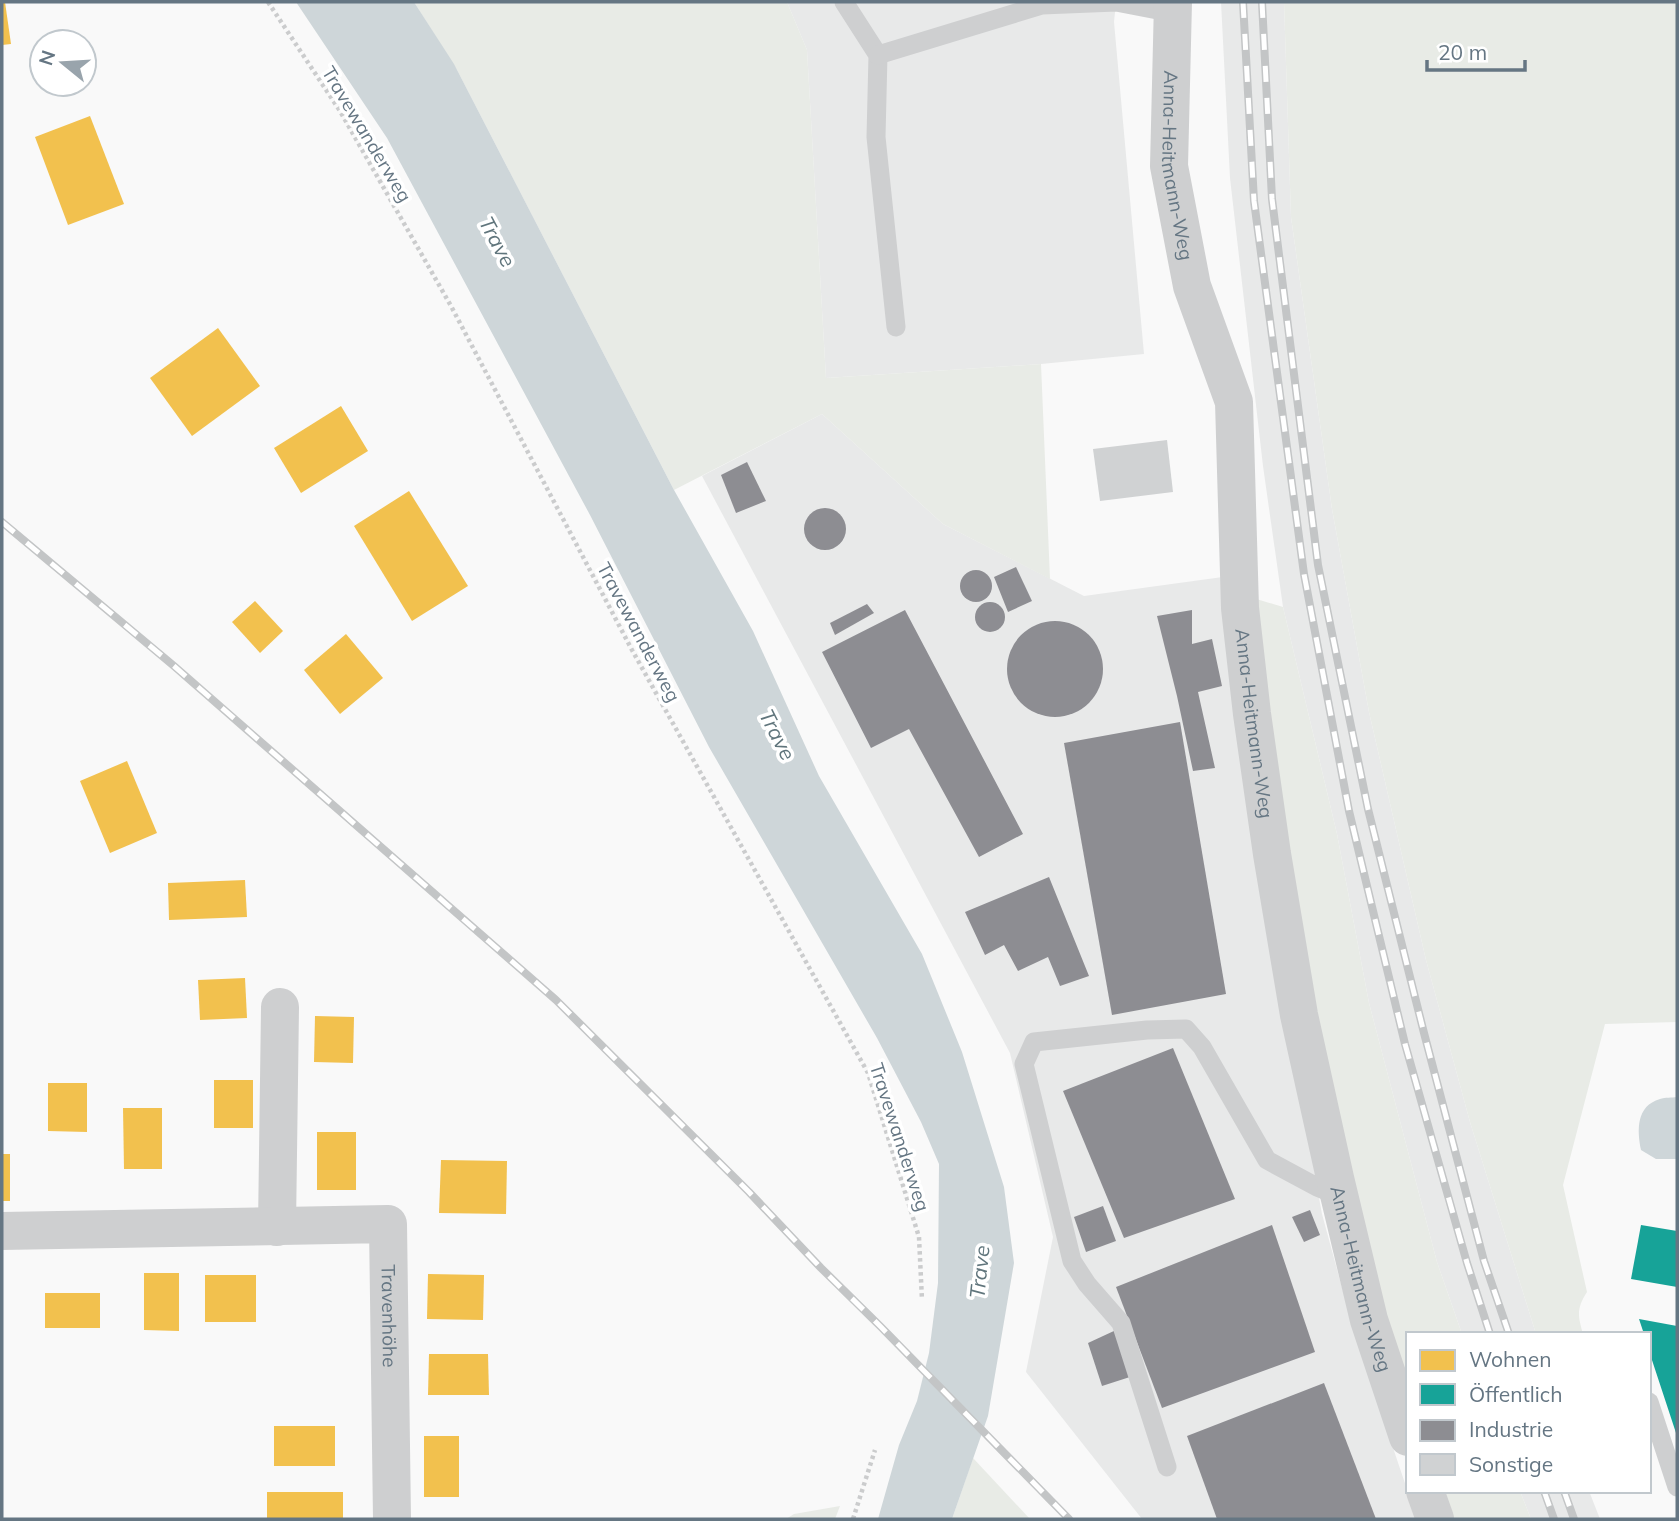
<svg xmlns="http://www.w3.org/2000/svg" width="1679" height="1521" viewBox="0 0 1679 1521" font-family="Mulish,sans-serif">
<rect width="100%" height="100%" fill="#f9f9f9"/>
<g fill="#e8e9e9">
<path d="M787,2H1116L1114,22L1144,354L1041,364L826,378L807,50Z"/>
<path d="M1221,2H1284L1291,217L1332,509L1369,712L1426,960L1470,1122L1536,1334H1462L1437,1262L1369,1003L1337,834L1283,607L1263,466L1230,178Z"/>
<path d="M822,414L943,524L1084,596L1230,576L1317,1187L1322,1214L1354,1332L1417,1519H1142L1026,1372L1053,1237L1010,1053L702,476Z"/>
<path d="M1520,1491H1589L1600,1519H1531Z"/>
</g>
<g fill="#e8ebe6">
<path d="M414,2H787L807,50L826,378L1041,364L1050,579L943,524L822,414L674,490L457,70Z"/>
<path d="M1284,2H1677V1022L1605,1024L1563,1185L1587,1292C1576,1309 1578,1316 1583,1334H1536L1470,1122L1426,960L1369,712L1332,509L1291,217Z"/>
<path d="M1253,598L1283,607L1337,834L1369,1003L1437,1262L1462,1334H1408V1385L1387,1323L1312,1018Z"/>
<path d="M973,1458L1030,1519H952Z"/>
<path d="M1443,1491H1520L1531,1519H1452Z"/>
<path d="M840,1506L835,1519H786L794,1514Z"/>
</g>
<g fill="#ced6d9">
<path d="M296,2H414L454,64L674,490L753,631L819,776L922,954L962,1052L1004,1187L1014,1263L988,1416L952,1519H878L899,1445L917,1401L929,1353L938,1283L939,1164L921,1122L877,1038L709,747L590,515L387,138Z"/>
<path d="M1677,1097V1159H1656L1641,1150C1637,1130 1636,1106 1660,1099C1665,1097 1672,1098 1677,1097Z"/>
</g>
<g fill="#f2c14e">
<path d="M2,2H5L11,44L2,45Z"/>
<path d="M90,116L124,204L68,225L35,137Z"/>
<path d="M218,328L260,386L192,436L150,378Z"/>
<path d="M341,406L368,451L301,493L274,448Z"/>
<path d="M409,491L468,586L412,621L354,526Z"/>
<path d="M255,601L283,631L260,653L232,622Z"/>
<path d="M346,634L383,678L340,714L304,670Z"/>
<path d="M127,761L157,833L110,853L80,781Z"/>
<path d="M245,880L247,917L169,920L168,883Z"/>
<path d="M245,978L247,1018L200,1020L198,980Z"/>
<path d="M315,1016L354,1017L353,1063L314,1062Z"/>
<rect x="214" y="1080" width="39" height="48"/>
<path d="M48,1083H87V1132L48,1131Z"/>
<path d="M123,1108H162V1169H124Z"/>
<rect x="317" y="1132" width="39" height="58"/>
<rect x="2" y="1154" width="8" height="47"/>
<path d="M441,1160L507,1161L506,1214L439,1213Z"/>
<path d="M144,1273H179V1331L144,1330Z"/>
<path d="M428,1274L484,1275L483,1320L427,1319Z"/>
<rect x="205" y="1275" width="51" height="47"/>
<rect x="45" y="1293" width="55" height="35"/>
<path d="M429,1354H488L489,1395H428Z"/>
<rect x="274" y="1426" width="61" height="40"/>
<rect x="424" y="1436" width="35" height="61"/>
<rect x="267" y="1492" width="76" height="27"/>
</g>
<g fill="#17a398">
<path d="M1641,1225L1677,1231V1287L1631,1279Z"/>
<path d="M1639,1319L1677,1326V1436L1649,1351V1334H1644Z"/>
</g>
<g fill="#8d8d92">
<path d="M747,462L766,501L736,513L721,475Z"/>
<circle cx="825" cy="529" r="21"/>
<path d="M1016,567L1032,601L1008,612L994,577Z"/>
<circle cx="976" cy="586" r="16"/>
<circle cx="990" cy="617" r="15"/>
<path d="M867,604L874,613L835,635L830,623Z"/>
<path d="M905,610L1023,834L979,857L909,729L871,748L822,652Z"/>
<path d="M1192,610V644L1212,639L1222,686L1198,692L1215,768L1193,771L1177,696L1157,616Z"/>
<circle cx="1055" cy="669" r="48"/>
<path d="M1180,722L1226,994L1112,1015L1064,743Z"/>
<path d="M1049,877L1089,976L1060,986L1048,957L1018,971L1004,945L985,955L965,912Z"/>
<path d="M1173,1048L1235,1199L1124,1238L1063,1091Z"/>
<path d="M1103,1206L1116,1241L1086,1252L1074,1217Z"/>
<path d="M1310,1210L1320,1235L1304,1242L1292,1217Z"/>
<path d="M1272,1225L1315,1352L1162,1408L1116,1287Z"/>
<path d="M1116,1330L1133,1376L1102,1386L1088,1343Z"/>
<path d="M1324,1383L1376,1519H1217L1187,1436Z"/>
</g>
<path fill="#d0d2d3" d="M1167,440L1173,492L1100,501L1093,449Z"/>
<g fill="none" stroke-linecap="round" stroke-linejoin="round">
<g stroke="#cbcccd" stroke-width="4.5" stroke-dasharray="3.5 3.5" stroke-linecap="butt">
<path d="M268,2L340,111L451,306L632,650L868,1073L919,1237L922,1300"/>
<path d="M853,1519L875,1450"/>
</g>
<g stroke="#cecfd0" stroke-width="19">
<path d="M844,2L878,55L876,137L896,327"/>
<path d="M878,55L1042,5L1116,2L1173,13"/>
<path d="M1649,1402L1677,1487"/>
<path d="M1167,1467L1121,1323L1087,1284L1072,1261L1024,1064L1034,1042L1147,1030L1186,1029L1202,1047L1267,1160L1317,1187L1339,1196"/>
</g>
<g stroke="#cecfd0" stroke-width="38">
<path id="s1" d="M1173,2L1169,166L1192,286L1234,402L1240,608L1252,714L1272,854L1299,1015L1335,1178L1369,1320L1408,1437"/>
<path d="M277,1227L280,1007"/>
<path id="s2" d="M2,1231L388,1224L392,1519"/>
<path d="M1425,1491L1435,1519"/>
</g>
<defs>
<g id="rail">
<path d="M1243,2L1254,201L1304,574L1349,811L1405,1044L1467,1263L1490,1334"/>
<path d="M1262,2L1272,199L1318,565L1368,809L1424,1033L1484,1261L1509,1334"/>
<path d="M2,522L174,666L556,1000L749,1192L821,1268L881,1327L1069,1519"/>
<path d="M1544,1491L1554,1519"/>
<path d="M1564,1491L1574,1519"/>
</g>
</defs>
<use href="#rail" stroke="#c3c5c6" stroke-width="8"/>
<use href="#rail" stroke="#fff" stroke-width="5" stroke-dasharray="16" stroke-linecap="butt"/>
</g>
<g text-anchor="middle" stroke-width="7" stroke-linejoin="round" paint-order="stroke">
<g font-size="19" fill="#657683" stroke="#fff">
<text transform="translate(367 134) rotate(59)" y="7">Travewanderweg</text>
<text dy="7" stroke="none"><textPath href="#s1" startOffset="164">Anna-Heitmann-Weg</textPath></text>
<text transform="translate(639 632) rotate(62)" y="7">Travewanderweg</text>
<text dy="7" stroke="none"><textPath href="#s1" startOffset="732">Anna-Heitmann-Weg</textPath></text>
<text transform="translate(900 1137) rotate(72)" y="7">Travewanderweg</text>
<text dy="7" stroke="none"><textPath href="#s1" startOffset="1298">Anna-Heitmann-Weg</textPath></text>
<text dy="7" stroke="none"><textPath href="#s2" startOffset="478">Travenhöhe</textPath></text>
</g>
<g font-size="21" font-style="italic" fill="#60757c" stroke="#fff">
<text transform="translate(497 242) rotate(62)" y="7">Trave</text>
<text transform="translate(777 735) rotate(63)" y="7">Trave</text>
<text transform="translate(980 1272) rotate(-84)" y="7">Trave</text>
</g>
</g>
<rect width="1679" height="1521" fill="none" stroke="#657683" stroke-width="7"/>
<rect x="1406" y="1332" width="245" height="161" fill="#ffffff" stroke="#c1c8cd" stroke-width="2"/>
<rect x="1420" y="1350" width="35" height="21" fill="#f2c14e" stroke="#c1c8cd" stroke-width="2"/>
<text x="1469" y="1367" font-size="21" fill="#657683">Wohnen</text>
<rect x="1420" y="1384" width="35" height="21" fill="#17a398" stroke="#c1c8cd" stroke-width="2"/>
<text x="1469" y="1402" font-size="21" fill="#657683">Öffentlich</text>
<rect x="1420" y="1420" width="35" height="21" fill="#8d8d92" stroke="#c1c8cd" stroke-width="2"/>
<text x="1469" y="1437" font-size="21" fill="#657683">Industrie</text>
<rect x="1420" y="1454" width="35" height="21" fill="#d0d2d3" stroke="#c1c8cd" stroke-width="2"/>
<text x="1469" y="1472" font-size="21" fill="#657683">Sonstige</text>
<g transform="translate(63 63) rotate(288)"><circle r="33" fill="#ffffff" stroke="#c1c8cd" stroke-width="2"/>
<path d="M0-5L12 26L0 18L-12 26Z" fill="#99a4ac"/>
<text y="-10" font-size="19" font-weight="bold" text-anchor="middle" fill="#657683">N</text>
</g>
<path d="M1427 60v10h98v-10" fill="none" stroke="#657683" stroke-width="3.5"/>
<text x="1438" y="60" font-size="21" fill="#657683" stroke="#ffffff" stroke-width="5" paint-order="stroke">20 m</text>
</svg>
